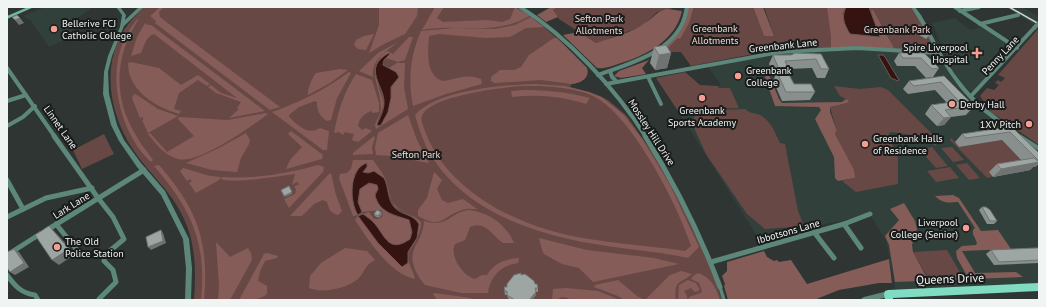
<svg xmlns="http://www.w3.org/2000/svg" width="1046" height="307" viewBox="0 0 1046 307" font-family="'PT Sans',sans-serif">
<rect width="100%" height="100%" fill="#2e3532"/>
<g fill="#31403b">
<path d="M45,7H93L71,23L73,36L49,47L31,21L23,16Z"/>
<path d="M1006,7H1022L1039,17V28Z"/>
<path d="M955,18L970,30L981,27L1014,49L973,91L969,90L962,84L952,69L932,23Z"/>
<path d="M857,48L939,53L953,76L988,113L1039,149V287L896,293L886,240L870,215L811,227L762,244L678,111L739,108L730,88H719L718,86L721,85L708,67L757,55Z"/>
</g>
<g fill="#684845">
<path d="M144,7H515C543,23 565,45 587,68C590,78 581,83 572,84L570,87L589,92L608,100L627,116L678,190L706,254L722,300H194C196,273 196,244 184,219C172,191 148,173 132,148C110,114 101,66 124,30C130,21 137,14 144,7Z"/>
<path d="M558,7H672L673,8L657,12L645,24L638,28L596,43L559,19L553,10Z"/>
<path d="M694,7H753L764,36H774L764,7H913L939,53L858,48L780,52V49L691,66L681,52H668L666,49C679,39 690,24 694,7Z"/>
<path d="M1039,28V145L991,112L980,96L987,88L994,90L999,85L995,83L998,80L1001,82L1005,78L998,75Z"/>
<path d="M685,72L700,85L718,86L719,88H730L739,108L678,111L656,78Z"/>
<path d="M834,86L860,89L881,87L888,90L936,138V146L929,142H921L911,135L891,132L888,135L898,158V184L856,192L842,181L855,178L835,133L837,131L830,107L847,103L846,99L840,96Z"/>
<path d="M745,109C752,115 754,112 760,115C771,121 775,132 780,143L785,144L798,211L804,226L765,229L747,214L706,154L695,130L693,119L699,111Z"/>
<path d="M104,134L114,154L82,169L73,150Z"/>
<path d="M951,138L959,147L1002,140L1027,166L987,178L950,140Z"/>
<path d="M932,147L947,165L948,166L936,168L920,150Z"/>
<path d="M952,147L964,160L953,162L941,148Z"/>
<path d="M967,163L980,178L969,180L956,165Z"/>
<path d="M950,167L959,178L936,182L927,171Z"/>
<path d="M947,250L961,274L927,276L913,252Z"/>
</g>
<g fill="#855c58" fill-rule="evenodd">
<path d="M160,7H164L159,12L160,17L165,21L280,107L270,110L155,23L156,21L150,16Z"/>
<path d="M379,7H418L417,16L405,34L384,44L369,53L379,25Z"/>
<path d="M435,7H444L437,18L443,22L487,20L502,22L510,19L515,7L530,16C491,37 462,23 422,30Z"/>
<path d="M551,7H558L553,10L558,17L546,22L537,15Z"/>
<path d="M686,7H694L689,23L680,39L678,38L668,48L655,56L679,30Z"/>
<path d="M753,7H763L774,36H764Z"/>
<path d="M827,7H846L842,14L879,36L871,11L873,10L895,50L831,49V36Z"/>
<path d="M668,9L682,11C676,39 649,54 624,62C615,65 607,69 597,68L563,35L579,32L596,43C612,37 632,33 645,23C654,18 657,10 668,9Z"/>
<path d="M531,17L544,27L526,28L510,37L486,38L439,34L429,36C428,50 425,76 443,81C457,79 467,73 481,79L482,84L446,94L413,106C408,80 410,56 421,31L454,28L495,29L515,25Z"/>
<path d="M137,19L138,20C114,58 113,99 137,137C141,145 148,152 153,160L151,162C124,138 109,87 120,51C123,39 130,29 137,19Z"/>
<path d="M145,23L148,25H151L265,111L229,118L239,109L237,108L241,102L216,93L208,87L211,85L221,93L237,98L154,34C146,36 145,45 141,53L131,56L137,37Z"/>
<path d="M374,34L366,50L358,49L354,45L356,40L364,36Z"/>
<path d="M409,37H413L405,60L398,62L386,58L390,54H387L381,59L376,68L379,89L384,103L377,124L378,126L381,125L387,114L391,87L399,77L389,68L397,63H405L404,87L408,109L376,129L375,125C377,119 381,114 381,107C381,87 364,67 387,51L393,54Z"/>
<path d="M554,38H557L587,68C590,78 581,83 572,84L541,80L495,83L491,81V77L500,70H514L521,67L529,55Z"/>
<path d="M398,42C386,52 371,59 373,77L359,71L378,53Z"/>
<path d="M649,60L642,68L646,74L621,78L614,76L619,71Z"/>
<path d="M131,62L159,68L181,85L198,75L210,84L207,86L198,80L179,93L174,109L181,111L179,114C156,107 128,91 128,63Z"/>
<path d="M340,69L348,70L330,83L308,95C307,90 312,77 316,73Z"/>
<path d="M349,72L351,73L337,98L331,120L327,121C319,116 317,110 317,102L315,101L299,107L289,115V117C298,125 308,136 320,128L329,131L327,150H323L272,112C300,102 325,90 349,72Z"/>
<path d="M356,74L372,80L379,103V112L373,113L371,111C364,114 359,118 358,126L362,130L366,128L372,131L358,142L352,140L354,134L345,132L343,135L339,132L334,133C338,111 344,92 356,74Z"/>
<path d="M766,75H769L779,99L782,103L842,102L846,99L849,101L847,103L830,107V112L837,131L835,133L836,136L854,170L855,178L838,181L835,178L834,157L815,119L821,110L819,107L775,106L765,77Z"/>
<path d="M535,84L565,86L589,92L602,97L624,115L643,140L670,185L699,247L688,258C661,252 634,250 607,246C543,237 469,215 432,157C424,144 419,129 415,115C438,90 502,85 535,84ZM520,86C544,86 573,86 595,97C632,116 679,207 691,246L685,251C633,243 578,243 528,223C486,207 443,177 426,134C424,127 419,120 423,114C433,96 500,88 520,86Z"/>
<path d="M522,90C546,90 567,92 590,98L586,104C561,96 538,94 512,97L511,91Z"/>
<path d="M134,94L137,95L158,109L178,116L148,133L142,120H143V117L140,118L132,98Z"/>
<path d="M266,113L268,114C252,126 198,165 178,159C164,155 157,145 148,134L150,133L167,152L194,136L178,119L179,117L228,120Z"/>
<path d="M408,115L417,140L429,163H428L394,156L376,155L375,147L378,133Z"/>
<path d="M291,131L323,155L322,159L286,169L290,160L302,147L288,134Z"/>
<path d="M246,133L250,140L249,144L241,158L237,172L212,170L186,163L219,148Z"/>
<path d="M374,136L375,138L372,147L373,154L353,155V153Z"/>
<path d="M353,160H373C377,166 382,172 385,178C389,187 388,197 395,205C402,213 413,213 421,222C422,236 408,246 408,258C409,266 414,272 415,279C390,274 369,241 355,220L358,216L378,243L400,265L408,262C406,251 414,247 417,238C418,233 417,226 417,221L411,215L395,207L388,193L372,172H363L364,169L367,168L361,166C353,179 351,184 353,200C354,205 354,210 358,215L353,216L339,178L340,174L347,173L351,169Z"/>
<path d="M159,165C198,210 209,241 204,300H201C207,242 191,209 154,166Z"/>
<path d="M318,165L324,167L323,172L289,208L284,199L295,194L296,189L294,187L299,184L297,182L292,185L295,174C280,176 232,184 221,179L222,177C255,179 286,174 318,165Z"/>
<path d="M183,168L210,176L221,177L219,180L196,193L189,183L192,181L190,179L187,181L180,171Z"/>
<path d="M434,172L442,180L437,189L442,200L448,203L463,199L477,209C472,209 467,208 462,210C442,216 443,230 418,216V210L427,198Z"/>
<path d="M331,173L336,195L342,211L338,215C330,213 329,209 327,202L323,200L314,204L302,216H290L329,174Z"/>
<path d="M372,183L377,185L378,189L375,193C384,216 389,213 410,220C409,226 414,231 410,238C409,241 406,242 403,243C386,249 383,234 375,224C372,220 367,217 363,214L369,212L374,219H379L382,217L383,213L381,210L362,212L359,207L358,192L364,186Z"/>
<path d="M953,195L959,198L981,231L998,230L1011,249L962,251L975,273L1016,272L1023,277L895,282L889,245L885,236L899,220L890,209L904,203L915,221L917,229L912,245L913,252L926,276L966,274L957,258L956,251L962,246L976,245L977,243L973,234V230L975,228L958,202C948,203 942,203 935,196Z"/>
<path d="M469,210C488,212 506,224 514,243H503C492,236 486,220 470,227L465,240L455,244C449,256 463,276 475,279L482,275H487C494,263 505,259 519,258L518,263C501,265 490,277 488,293H461L425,285C421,281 419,277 416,272C405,248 423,244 424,221C449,228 448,213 469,210Z"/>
<path d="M539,238L587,250L654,258L679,264L593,282L579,268L562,264L544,254L542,250Z"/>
<path d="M216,242L230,257L248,248L251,253L252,260L230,300H218L219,285Z"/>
<path d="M345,248L367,251L375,260C365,264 365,272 358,279C348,288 322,294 309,288L310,276L321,263Z"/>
<path d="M764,251L767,257L774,261L777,260L779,262L791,260L807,284L889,259L892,283H879L839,290L814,300H728L724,286L725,284L722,276L727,271V262Z"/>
<path d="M267,253L278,256L277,258L265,261L260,271L258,281L267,286V294C259,301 248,300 239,300L264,254Z"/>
<path d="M681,271L692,274C679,285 674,279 676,300H624L618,296L594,287L595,285L618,280L637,296L645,300L670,275Z"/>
<path d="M698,273C711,277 716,288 720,300H688L689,297L701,293L702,291L699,283L691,279L693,276Z"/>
<path d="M688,280L696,283L700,290L693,293L695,292L691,288L684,291L687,296V300H678L679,285Z"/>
<path d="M566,288L598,291L620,300H572L564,297L559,298L558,300H552L553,289Z"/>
<path d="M434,293L471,298L473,300H437L433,294Z"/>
</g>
<g fill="#341310" stroke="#6c5754">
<path d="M846,7H869L880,37L850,34C844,24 841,17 846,7Z"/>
<path d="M389,53L390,54L384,60L383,65L396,72L399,77L391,87V98L388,112L381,125L378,126L377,124C380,118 384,110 384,103C385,86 361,68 389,53Z"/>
<path d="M878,55H883L885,57L899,80L898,81L891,78Z"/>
<path d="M367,163V167L363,172L368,173L374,171L384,178C389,187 387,200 395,208C402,215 413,214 419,224L417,238L408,252V263L402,267L378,243L358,216L363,214C367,217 372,220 375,224C385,236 389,254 410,239L412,232L409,220C395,215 379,213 375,195L378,189L377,185L369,183L360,189L358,202L362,212L358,215C349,202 349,168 367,163Z"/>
</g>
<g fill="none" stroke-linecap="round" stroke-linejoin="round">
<path stroke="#5c877a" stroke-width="3.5" d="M720,287L724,300"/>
<g stroke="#5c877a" stroke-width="4">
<path d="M520,7C568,37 616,89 646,137"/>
<path d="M955,7L1017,48"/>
<path d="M960,11L979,7"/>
<path d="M980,24L1018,15"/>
<path d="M7,68L55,137"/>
<path d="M610,71L612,77L616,81"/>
<path d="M598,75C628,64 669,54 683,22C685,17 686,12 687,7"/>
<path d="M649,79L661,104"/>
<path d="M606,84L780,52L857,48L939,53"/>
<path d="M971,96L1034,28"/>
<path d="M7,101L26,95"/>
<path d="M7,126L23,117L35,106"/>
</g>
<g stroke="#5c877a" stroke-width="5">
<path d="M54,136L98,198L113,217L124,239L105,255L104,261L113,270L116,282L99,299"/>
<path d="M645,136C675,184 700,234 720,287"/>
<path d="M7,180L23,209"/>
<path d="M7,217L46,198L92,188"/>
<path d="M56,224L77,250"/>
<path d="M844,224L861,248"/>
<path d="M47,230L144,170"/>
<path d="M814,232L834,258"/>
<path d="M7,255L40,234"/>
<path d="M711,262L844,224L870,214"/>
<path d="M7,275C15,286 21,293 35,295L38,300"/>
</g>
<g fill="#5c877a" fill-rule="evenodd">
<path d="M116,7H120L126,15L125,20L139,7H144L124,26L112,56L108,72L109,94L117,125L124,140L141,163L165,191L189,239L192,268L191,300H185L186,268L183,239L161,195L137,167L119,141L111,125L103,94L104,72L108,56L120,27L122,15Z"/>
<path d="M911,7H915L921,15C934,37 944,61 960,81C975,101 995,116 1015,130L1016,131L1015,132C1009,133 1002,126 997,122C981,111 966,97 955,81C938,58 927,31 911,7Z"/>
<path d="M1020,134L1039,146V151L1018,137L1017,136L1018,135Z"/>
<path d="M888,291L890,292L891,294L890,296C880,300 871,300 861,300L862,298L864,297Z"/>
</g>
<path fill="#70b7a2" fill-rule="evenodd" d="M28,7H34L7,19V16Z"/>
<path fill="#7fdbc1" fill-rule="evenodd" d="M1039,283V291L893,298V300H885L884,294L885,291L888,290Z"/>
<path stroke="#cdd2d0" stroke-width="1.5" d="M1009,7L1039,24"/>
<path stroke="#5c877a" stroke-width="4" d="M1034,28L1039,23"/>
</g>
<g fill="#888f8c">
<path d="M919,25L931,33L926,39L914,32Z"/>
<path d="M654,47L671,53L667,68L655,70L650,63Z"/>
<path d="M899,53H924L939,68L933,77L926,78L915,66H897L894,61Z"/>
<path d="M821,54L829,69L825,78H817L812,68L788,69L790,73L789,75L794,84L815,92L810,100L782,101L773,80L775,77L769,64L773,55Z"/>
<path d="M944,76L974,106L966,115L951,117L944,125L937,126L925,114L931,105L947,103L935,90L908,94L903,89L909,81Z"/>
<path d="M1008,127L1039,153V164L1035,167H1033L1030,170L993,177L989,172L997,164L1021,160L1002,140L959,147L955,142L962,134Z"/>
<path d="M982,207L997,221L994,224H987L979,210Z"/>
<path d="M381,212L382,214L379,218L375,216L374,214Z"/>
<path d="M1039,248V263L994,265L986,254L991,250Z"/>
<path d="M521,275L535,284L538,288V292H536V295L532,300H510L508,298L507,295H505L504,287H507Z"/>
</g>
<g fill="#6f7472">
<path d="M20,18L24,23L19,25L15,20Z"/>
<path d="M671,53L667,68L655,70L659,55Z"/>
<path d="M951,117L944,125L937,126L944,118Z"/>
<path d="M1038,160H1039V164L1035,167H1033L1030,170L993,177L1001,169L1035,163Z"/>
<path d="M292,192V194L285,197L284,196Z"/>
<path d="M381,212L382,214L379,218L378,216Z"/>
<path d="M49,226L55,232L75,254L59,265L52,260Z"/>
<path d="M161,230L163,233L166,243L151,250L148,247Z"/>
<path d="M14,249L19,252L29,267L15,275L10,272Z"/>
<path d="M536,292V295L532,300H529Z"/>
</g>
<g fill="#9ea6a3" stroke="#6f7472">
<path d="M17,15L20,18L15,20L12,17Z"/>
<path d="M919,25L931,33L929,35L917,28Z"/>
<path d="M666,45L671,53L659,55L654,47Z"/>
<path d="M795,53L821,54L829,69H821L816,59L785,61L790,73H788L794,84H811L815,92H786L777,72H780L773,55H791Z"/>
<path d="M899,53H924L939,68L932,69L921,58H903Z"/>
<path d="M944,76L974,106L945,110L951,117L944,118L931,105L959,101L941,82L914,86L909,81Z"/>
<path d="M1008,127L1011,129H1014L1039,153V160H1038L1010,132L966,138L962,134Z"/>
<path d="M1034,158L1039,162L1001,169L997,164Z"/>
<path d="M289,186L292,192L284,196L281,190Z"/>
<path d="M982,207H986L990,210L997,221H990Z"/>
<path d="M377,210L381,212L378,216L374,214Z"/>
<path d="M49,226L69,249L52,260L35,235Z"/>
<path d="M161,230L163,241L148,247L146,237Z"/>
<path d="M1036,248H1039V260L999,262L991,250Z"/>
<path d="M14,249L24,263L10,272L7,268V252Z"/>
<path d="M521,273V275L525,274L534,281L535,284H537L538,288H535L536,292L529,300H515L507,295V291H505L504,287H507V284L514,275Z"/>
</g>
<g fill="#f59c93" stroke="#181b1a" stroke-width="1.5">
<circle cx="54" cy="29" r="4"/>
<path d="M975 47h4v4h4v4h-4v4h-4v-4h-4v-4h4z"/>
<circle cx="738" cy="76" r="4"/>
<circle cx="702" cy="98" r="4"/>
<circle cx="952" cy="104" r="4"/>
<circle cx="1029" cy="124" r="4"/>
<circle cx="865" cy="144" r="4"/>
<circle cx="966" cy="228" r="4"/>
<circle cx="57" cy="247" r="4"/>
</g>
<g text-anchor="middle" stroke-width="4" stroke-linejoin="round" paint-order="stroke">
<g font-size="10" fill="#f5d8d4" stroke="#181b1a">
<text x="599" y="22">Sefton Park<tspan x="599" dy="12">Allotments</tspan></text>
<text x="715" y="32">Greenbank<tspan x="715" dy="12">Allotments</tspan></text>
<text x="897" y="33">Greenbank Park</text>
<text x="416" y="158">Sefton Park</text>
</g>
<g font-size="10" fill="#f0f5f3" stroke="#181b1a" text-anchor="start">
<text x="62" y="27">Bellerive FCJ<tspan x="62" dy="12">Catholic College</tspan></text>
<text x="968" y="51" text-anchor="end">Spire Liverpool<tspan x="968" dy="12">Hospital</tspan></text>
<text x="746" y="74">Greenbank<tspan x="746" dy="12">College</tspan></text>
<text x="960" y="108">Derby Hall</text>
<text x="702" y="114" text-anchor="middle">Greenbank<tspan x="702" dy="12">Sports Academy</tspan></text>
<text x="1021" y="128" text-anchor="end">1XV Pitch</text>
<text x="873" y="142">Greenbank Halls<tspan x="873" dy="12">of Residence</tspan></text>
<text x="958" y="226" text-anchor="end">Liverpool<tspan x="958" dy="12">College (Senior)</tspan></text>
<text x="65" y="245">The Old<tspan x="65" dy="12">Police Station</tspan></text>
</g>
<g font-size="10" fill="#f0f5f3" stroke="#181b1a">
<text transform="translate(783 45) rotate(-6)" y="4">Greenbank Lane</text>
<text transform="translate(1000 55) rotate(-47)" y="4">Penny Lane</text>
<text transform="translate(61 127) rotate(55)" y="4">Linnet Lane</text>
<text transform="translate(652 132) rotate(57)" y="4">Mossley Hill Drive</text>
<text transform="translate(71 205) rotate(-32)" y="4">Lark Lane</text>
<text transform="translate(788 231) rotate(-16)" y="4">Ibbotsons Lane</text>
</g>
<g font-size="12" fill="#f0f5f3" stroke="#181b1a">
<text transform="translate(950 279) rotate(-2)" y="4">Queens Drive</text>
</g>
</g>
<rect width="1046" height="307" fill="none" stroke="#f0f5f3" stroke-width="16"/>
</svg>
